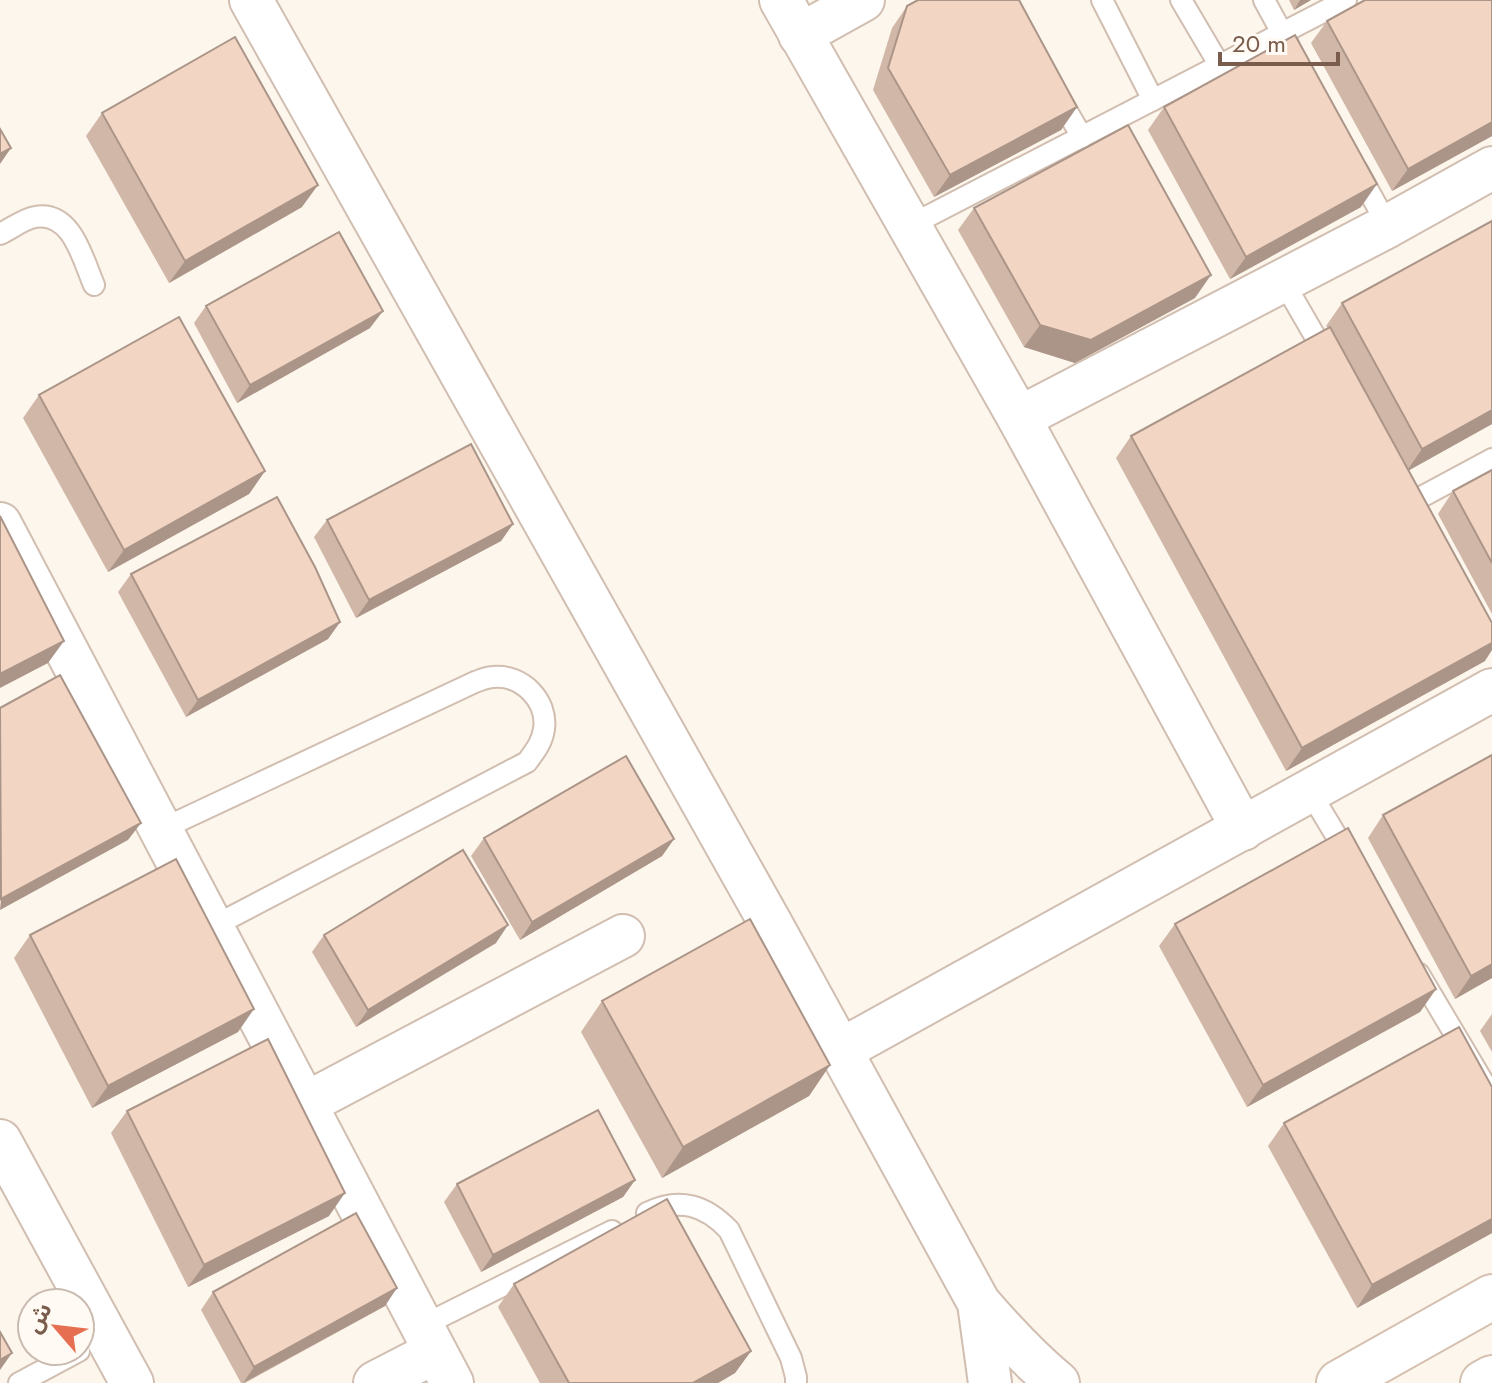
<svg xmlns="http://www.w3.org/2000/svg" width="1492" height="1383" viewBox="0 0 1492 1383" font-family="Jost,'Noto Sans Arabic',sans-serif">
<rect width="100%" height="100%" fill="#fdf6ec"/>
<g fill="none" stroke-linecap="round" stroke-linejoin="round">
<defs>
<g id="lane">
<path d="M1102,0L1153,100"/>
<path d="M1181,0L1220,66"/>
<path d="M1264,0L1288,44"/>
<path d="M1057,94L1082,137"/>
<path d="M1357,170L1388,226"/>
<path d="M909,226L1346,0"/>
<path d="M0,234C11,229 23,219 35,217C72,210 83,260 94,285"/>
<path d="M1283,281L1327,357"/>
<path d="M1412,502L1492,459"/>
<path d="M1310,792L1349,857"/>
<path d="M160,830L475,682C481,680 487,677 493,677C522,674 548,701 544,729C542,743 535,751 527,762L212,927"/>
<path d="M1419,974L1492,1097"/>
<path d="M647,1213C680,1197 705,1205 729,1230L791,1358L796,1377V1383"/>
<path d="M422,1326L612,1231"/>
<path d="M19,1383L79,1351"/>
</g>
<g id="street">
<path d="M251,0L771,924L979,1303C1004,1332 1029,1359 1058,1383"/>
<path d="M781,0L1019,418L1243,829"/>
<path d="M800,35L863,0"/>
<path d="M1019,418L1388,226L1492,168"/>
<path d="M0,524L452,1383"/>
<path d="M841,1050L1492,690"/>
<path d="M305,1104L623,936"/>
<path d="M0,1141L132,1383"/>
<path d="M979,1303L990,1383"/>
<path d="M375,1383L435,1352"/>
</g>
<g id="secondary">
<path d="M1339,1383L1492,1297"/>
<path d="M1483,1383L1492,1378"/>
</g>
</defs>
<use href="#lane" stroke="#d1beb0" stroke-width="24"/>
<use href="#street" stroke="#d1beb0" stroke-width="46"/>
<use href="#secondary" stroke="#d6c0b0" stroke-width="48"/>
<use href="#lane" stroke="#fff" stroke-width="20"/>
<use href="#street" stroke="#fff" stroke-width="42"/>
<use href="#secondary" stroke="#fff" stroke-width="44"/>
</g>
<g fill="#d1b7a8">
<path d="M1289,0H1311L1294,10Z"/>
<path d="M1492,0V136L1392,191L1311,43L1327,21Z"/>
<path d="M907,6L1077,107L1061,130L934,197L873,90L892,28Z"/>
<path d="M1164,107L1361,207L1230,279L1148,130Z"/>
<path d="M102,113L302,207L169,283L86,136Z"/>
<path d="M974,208L1195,298L1075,363L1024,347L958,230Z"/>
<path d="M1492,221V424L1409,470L1485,661L1286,771L1116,458L1131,436L1328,328L1326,326L1342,303Z"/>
<path d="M206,306L370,328L237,403L194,323Z"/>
<path d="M39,395L265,471L249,494L108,572L23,418Z"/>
<path d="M1492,470V614L1438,514L1453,491Z"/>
<path d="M327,520L513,524L501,541L356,618L314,537Z"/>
<path d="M131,574L340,622L328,639L186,717L118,592Z"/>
<path d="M1492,755V978L1455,999L1368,838L1383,815Z"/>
<path d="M484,838L674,839L662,856L520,940L471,856Z"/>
<path d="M1175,924L1436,989L1420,1012L1247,1107L1159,946Z"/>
<path d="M30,935L238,1032L92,1108L14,958Z"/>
<path d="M324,935L496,943L356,1027L312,952Z"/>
<path d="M602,1001L830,1065L809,1096L662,1178L581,1032Z"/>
<path d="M1492,1014V1052L1480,1031Z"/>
<path d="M1492,1087V1233L1357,1308L1268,1146L1284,1123Z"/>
<path d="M127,1111L329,1216L188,1287L111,1133Z"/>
<path d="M635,1180L623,1197L481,1272L444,1202L457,1184Z"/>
<path d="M514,1284L751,1351L735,1373L718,1383H540L498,1307Z"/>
<path d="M213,1292L385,1306L245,1383H241L201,1310Z"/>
</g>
<g fill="#aa9588">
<path d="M1300,0H1311L1294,10Z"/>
<path d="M1077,107L1061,130L934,197L950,175Z"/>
<path d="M1492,122V136L1392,191L1408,169Z"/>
<path d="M11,148L0,164V154Z"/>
<path d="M1377,184L1361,207L1230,279L1246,257Z"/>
<path d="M318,185L302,207L169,283L185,261Z"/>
<path d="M1211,275L1195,298L1075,363L1024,347L1040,325Z"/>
<path d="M383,311L370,328L237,403L250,385Z"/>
<path d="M1492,410V424L1406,472L1422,449Z"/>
<path d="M265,471L249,494L108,572L124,550Z"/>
<path d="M513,524L501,541L356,618L369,600Z"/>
<path d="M340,622L328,639L186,717L198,700Z"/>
<path d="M64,641L48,663L0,688V674Z"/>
<path d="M1492,643V650L1485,661L1286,771L1302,748Z"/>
<path d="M141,823L128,840L0,910L1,899Z"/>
<path d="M674,839L662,856L520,940L532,922Z"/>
<path d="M508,925L496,943L356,1027L368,1010Z"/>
<path d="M1492,964V978L1455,999L1471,976Z"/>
<path d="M1436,989L1420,1012L1247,1107L1263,1085Z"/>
<path d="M254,1009L238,1032L92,1108L108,1086Z"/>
<path d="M830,1065L809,1096L662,1178L683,1147Z"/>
<path d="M635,1180L623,1197L481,1272L493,1255Z"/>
<path d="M345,1193L329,1216L188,1287L204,1265Z"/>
<path d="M1492,1219V1233L1357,1308L1372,1285Z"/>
<path d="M397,1288L385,1306L243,1383L254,1367Z"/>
<path d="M751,1351L735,1373L718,1383H693Z"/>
<path d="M12,1353L0,1370V1360Z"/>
</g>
<g fill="#f3d5c3" stroke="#aa9588" stroke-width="2">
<path d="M918,0H1019L1077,107L950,175L888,68L907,6Z"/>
<path d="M1365,0H1492V122L1408,169L1327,21Z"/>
<path d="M1295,35L1377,184L1246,257L1164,107Z"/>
<path d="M235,37L318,185L185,261L102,113Z"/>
<path d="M1128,125L1211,275L1091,340L1040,325L974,208Z"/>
<path d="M0,129L11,148L0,154Z"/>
<path d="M1492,221V410L1422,449L1342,303Z"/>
<path d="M339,232L383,311L250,385L206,306Z"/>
<path d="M179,317L265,471L124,550L39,395Z"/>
<path d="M1330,327L1492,623V643L1302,748L1131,436Z"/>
<path d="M471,444L513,524L369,600L327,520Z"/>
<path d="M1492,470V563L1453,491Z"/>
<path d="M277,497L315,567L340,622L198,700L131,574Z"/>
<path d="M0,516L64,641L0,674Z"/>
<path d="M60,675L141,823L1,899L0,708Z"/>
<path d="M1492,755V964L1471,976L1383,815Z"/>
<path d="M626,756L674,839L532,922L484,838Z"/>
<path d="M1348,828L1436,989L1263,1085L1175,924Z"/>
<path d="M463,850L508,925L368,1010L324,935Z"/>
<path d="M176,859L254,1009L108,1086L30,935Z"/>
<path d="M750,919L830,1065L683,1147L602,1001Z"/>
<path d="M1459,1027L1492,1087V1219L1372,1285L1284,1123Z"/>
<path d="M268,1039L345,1193L204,1265L127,1111Z"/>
<path d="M598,1110L635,1180L493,1255L457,1184Z"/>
<path d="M667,1199L751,1351L693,1383H569L514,1284Z"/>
<path d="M356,1213L397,1288L254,1367L213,1292Z"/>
<path d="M0,1332L12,1353L0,1360Z"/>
</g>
<g transform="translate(56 1327) rotate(298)"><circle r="38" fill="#fffaf3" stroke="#cabbb1" stroke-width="2"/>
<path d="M0-6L14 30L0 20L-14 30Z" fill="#e76f51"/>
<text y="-12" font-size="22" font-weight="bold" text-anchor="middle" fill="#7a5c4d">ش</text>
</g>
<path d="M1220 52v12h118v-12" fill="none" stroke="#7a5c4d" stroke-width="4"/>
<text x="1232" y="52" font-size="24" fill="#7a5c4d" stroke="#fffaf3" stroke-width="6" paint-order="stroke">20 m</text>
</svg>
